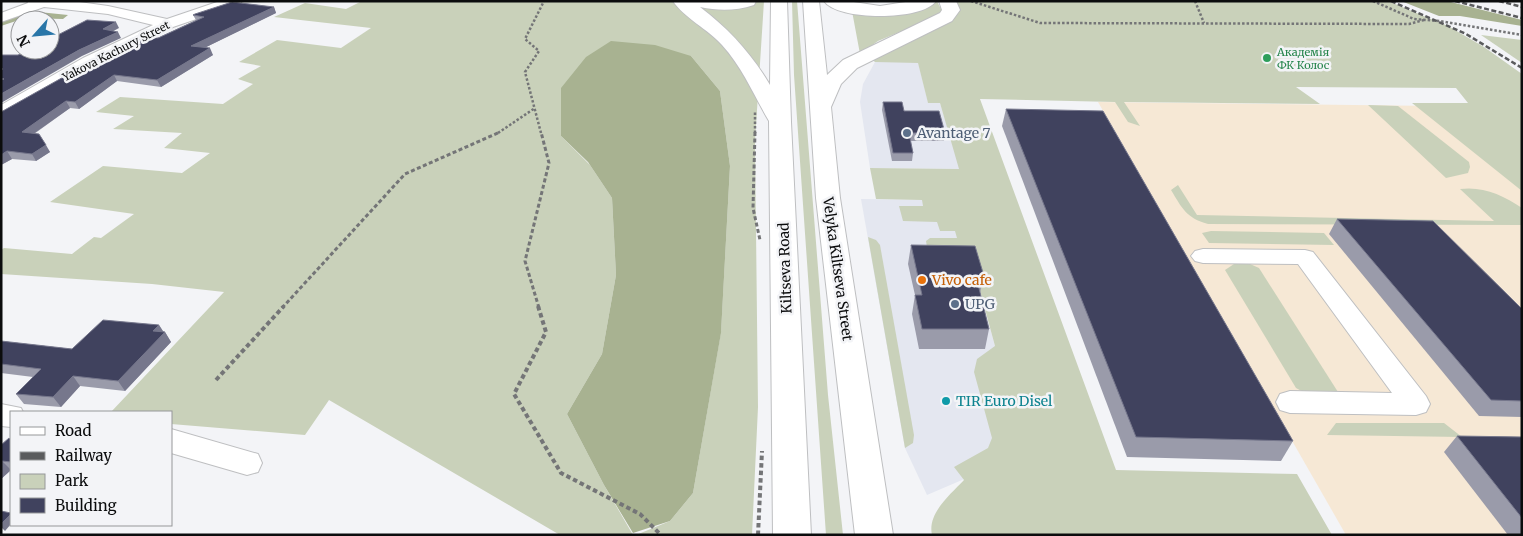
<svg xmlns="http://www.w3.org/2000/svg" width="1523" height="536" viewBox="0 0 1523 536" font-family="Merriweather,serif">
<rect width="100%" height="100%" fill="#f3f4f7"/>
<g fill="#e4e7f0">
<path d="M875,62H918L928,102L940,103L960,169L870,168L860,102L863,84Z"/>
<path d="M861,199L943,200L957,210L1025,453L927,495L905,448Z"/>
</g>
<path fill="#f6e8d5" d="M1098,102L1522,107V535H1346Z"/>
<g fill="#c9d1ba">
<path d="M362,1H764L755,141L758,407L752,535H636L670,521L693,493L721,332L730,166L720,91L691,56L561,136L590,165L612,198L616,275L602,354L567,414L604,485L633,535H560L329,400L305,435L171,424V412H111L224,292L152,284L1,274V250L4,248L72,254L94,237L101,238L134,214L50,202L103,166L182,173L210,153L164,148L182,133L113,129L134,116L96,112L120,97L223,104L253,84L238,79L261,66L239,62L277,40L341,48L371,28L274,17L305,3L346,9Z"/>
<path d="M792,1H797L828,395L843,535H826L794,75Z"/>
<path d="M937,1L942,11L933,18L878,41L860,54L852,11C878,11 915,18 937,1Z"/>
<path d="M955,1H1388L1448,26L1484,47L1522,74V191L1412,103H1468L1456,88L1296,87L1320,104L1124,102L1140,126L1128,122L1115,102L980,99L1116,470L1297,474L1332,535H932C927,513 951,494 964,480L954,467L988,448L992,438L974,372L977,359L995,346L970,254L928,253L926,241L930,238H957L955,231H940L937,222L903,221L899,206H923L922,200L876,199L870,168L959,169L940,103H928L918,63L875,62L870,58L947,23Z"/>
<path d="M1481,35L1522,40V63Z"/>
<path d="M1368,105L1398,106L1469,162L1470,167L1468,173L1446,178Z"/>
<path d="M1178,185L1197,215L1494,221L1460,189C1483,186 1503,195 1522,208V225L1208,224C1186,218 1182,208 1171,190Z"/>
<path d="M1211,231L1324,233L1334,245L1209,243L1202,233Z"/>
<path d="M868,237L876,240L880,245L914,435L913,443L905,448Z"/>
<path d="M1234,264H1250L1259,268L1338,392L1307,394L1296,388L1225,270Z"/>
<path d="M1336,423H1444L1462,437L1327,435Z"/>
</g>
<g fill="#a8b291">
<path d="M1401,1H1447L1522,20V26L1460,16H1439Z"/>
<path d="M29,11L68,15L63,19L25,18L1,26V21Z"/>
<path d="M611,41L655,45L691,56L720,91L730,166L721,333L693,493L670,521L633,533L604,485L567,414L602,354L616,275L612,198L588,162L561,136V88L586,57Z"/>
</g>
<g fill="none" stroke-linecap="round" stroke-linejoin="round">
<defs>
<g id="minor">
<path d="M27,1H72L108,6L167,19L220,1H242L240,4L173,27L95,66L8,117L1,118V105L83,58L153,25L108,14L44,7L1,22V13L28,3Z"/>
<path d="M1203,249L1305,250L1313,252L1426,396L1430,404L1426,412L1416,415L1290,413L1280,410L1276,402L1280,394L1290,391L1392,393L1298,264L1203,263L1195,261L1191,256L1195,251Z"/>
<path d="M1,404L21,408L23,412H11V427L1,426Z"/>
<path d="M171,429L258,454L262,463L258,472L247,475L171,453Z"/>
</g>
<g id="highway">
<path d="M673,1H756L754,5C735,11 719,11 700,7C729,29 751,53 770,85L771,1H787L791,122L811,535H773L769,121C754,96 743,68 722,45C709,30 683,17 673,1Z"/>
<path d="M803,1H819L827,75L843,60L940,13L942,10L939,1H956L960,10L952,21L857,68L841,84L831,107L840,198L893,535H855L816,198Z"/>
<path d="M824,1H847L880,6L912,1H936C923,21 837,21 824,1Z"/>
</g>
</defs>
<use href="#minor" stroke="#bebfc1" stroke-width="2"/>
<use href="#highway" stroke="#bebfc1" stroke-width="2"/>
<g stroke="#747577" stroke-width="2.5" stroke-dasharray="2.5 2" stroke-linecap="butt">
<path d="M971,1L1040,23L1409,24L1424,20"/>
<path d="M1195,1L1204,23"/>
<path d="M1373,1L1414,19L1439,21L1522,35"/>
<path d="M498,133L535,108"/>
<path d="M541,133L525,72L539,51L525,39L544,1"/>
<path d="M755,133V112"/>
</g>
<g stroke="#747577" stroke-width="3" stroke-dasharray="4 2.5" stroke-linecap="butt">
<path d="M755,132L753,208L760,240"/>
<path d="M282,308L405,174L500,132"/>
<path d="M539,308L525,261L549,163L541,132"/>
</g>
<g stroke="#747577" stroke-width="4" stroke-dasharray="4.5 3" stroke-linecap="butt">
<path d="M538,306L546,332L514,394L561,473L640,514L661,535"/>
<path d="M216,380L284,306"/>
<path d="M758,535L762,451"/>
</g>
<use href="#minor" fill="#fff" fill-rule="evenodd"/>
<use href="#highway" fill="#fff" fill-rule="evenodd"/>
<g stroke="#5a5b5d" stroke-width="2.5" stroke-dasharray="5 2.5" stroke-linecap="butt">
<path d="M1391,1L1466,34L1522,68"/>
<path d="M1455,1L1522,18"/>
<path d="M1499,1L1522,7"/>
</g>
</g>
<g fill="#9a9baa">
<path d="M274,7L276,13L204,48L213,55L161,87L117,81L79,109L70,108L34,134L50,152L36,161L12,159L1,165V112L196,20L193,15Z"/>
<path d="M883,102L945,133L944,141H910L913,153L912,161H892L882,110Z"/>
<path d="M1006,109L1293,441L1281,461L1127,457L1002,126Z"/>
<path d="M1337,219L1522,309V417L1479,416L1329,234Z"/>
<path d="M911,245L984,276L980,293L989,329L985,349H919L912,314L915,295L908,264Z"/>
<path d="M159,325L163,331L165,332L171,342L125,391L80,386L61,407L24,404L16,394L33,377L1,373V341L72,349Z"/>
<path d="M1457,436L1522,437V535H1508L1444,452Z"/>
<path d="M11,440V470L1,479V445Z"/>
</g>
<g fill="#76778c">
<path d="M274,7L276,13L194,53L191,46Z"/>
<path d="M116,22L119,28L106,35L103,29Z"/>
<path d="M118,32L121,38L82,56L1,103V94L79,50Z"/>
<path d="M210,48L213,55L161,87L157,80Z"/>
<path d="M114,75L117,81L79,109L75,102Z"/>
<path d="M66,101L70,108L26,139L22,132Z"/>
<path d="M46,145L50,152L36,161L32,154Z"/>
<path d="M7,151L12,159L1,165V155Z"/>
<path d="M159,325L164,333L165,332L171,342L125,391L118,381L153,331Z"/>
<path d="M73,376L80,386L61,407L53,397Z"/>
<path d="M2,461L11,470L1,479V462Z"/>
<path d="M11,514V524L5,531L1,527V524Z"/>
</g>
<g fill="#40425e" stroke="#76778c">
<path d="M232,2L274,7L191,46L210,48L157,80L114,75L75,102L66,101L22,132L39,134L46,145L32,154L7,151L1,155V112L92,61L144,36L158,38L204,17L193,15L195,14Z"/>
<path d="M87,20L116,22L103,29L118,32L79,50L1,94V80L4,79L1,78V70L3,69L1,68V55H18L29,50H50V39Z"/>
<path d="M883,102H902L904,111H939L945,133H909L913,153H893Z"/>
<path d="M1006,109L1103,111L1293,441L1136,437Z"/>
<path d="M1337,219L1433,221L1522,309V401L1491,400Z"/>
<path d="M911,245L975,246L984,276H976L989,329H922L915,295H922Z"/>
<path d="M103,320L159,325L153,331L165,332L118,381L73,376L53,397L16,394L41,369L1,364V341L72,349Z"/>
<path d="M1457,436L1522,437V518Z"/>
<path d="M9,438L11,440V462L2,461L1,462V445Z"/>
<path d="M1,511L11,513V514L1,524Z"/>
</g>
<circle fill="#2e9e5b" stroke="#f3f4f7" stroke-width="2" cx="1267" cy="58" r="5"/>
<g fill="#5c6f8a" stroke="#f3f4f7" stroke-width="2">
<circle cx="907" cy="133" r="5"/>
<circle cx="955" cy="304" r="5"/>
</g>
<circle fill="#e8710a" stroke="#f3f4f7" stroke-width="2" cx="922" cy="280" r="5"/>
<circle fill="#0f9aa8" stroke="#f3f4f7" stroke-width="2" cx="946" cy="401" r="5"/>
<g text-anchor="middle" stroke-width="5" stroke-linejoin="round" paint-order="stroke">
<g font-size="11" fill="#0b0c0d" stroke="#f3f4f7">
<text transform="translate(116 51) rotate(-27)" y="4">Yakova Kachury Street</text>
</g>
<g font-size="11" fill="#27864d" stroke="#f3f4f7" text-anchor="start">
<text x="1277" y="56">Академія<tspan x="1277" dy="13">ФК Колос</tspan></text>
</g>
<g font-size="14" fill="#4e5e75" stroke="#f3f4f7" text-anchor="start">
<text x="917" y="138">Avantage 7</text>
<text x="965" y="309">UPG</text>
</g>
<g font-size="14" fill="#0b0c0d" stroke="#f3f4f7">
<text transform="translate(785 268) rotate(-92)" y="5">Kiltseva Road</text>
<text transform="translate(838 269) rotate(82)" y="5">Velyka Kiltseva Street</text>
</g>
<g font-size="14" fill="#c56008" stroke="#f3f4f7" text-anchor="start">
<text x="932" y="285">Vivo cafe</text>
</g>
<g font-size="14" fill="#0d838f" stroke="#f3f4f7" text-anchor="start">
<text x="956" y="406">TIR Euro Disel</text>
</g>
</g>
<rect width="1523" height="536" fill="none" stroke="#0b0c0d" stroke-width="5"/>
<rect x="10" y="411" width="162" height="115" fill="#f3f4f7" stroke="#969799"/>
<rect x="20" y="427" width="25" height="8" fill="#ffffff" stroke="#969799"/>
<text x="55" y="436" font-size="15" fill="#0b0c0d">Road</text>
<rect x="20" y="452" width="25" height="8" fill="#5a5b5d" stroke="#969799"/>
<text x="55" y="461" font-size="15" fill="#0b0c0d">Railway</text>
<rect x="20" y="474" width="25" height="15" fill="#c9d1ba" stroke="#969799"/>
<text x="55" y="486" font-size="15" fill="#0b0c0d">Park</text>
<rect x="20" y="498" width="25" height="15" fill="#40425e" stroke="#969799"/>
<text x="55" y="511" font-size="15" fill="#0b0c0d">Building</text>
<g transform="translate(35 35) rotate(243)"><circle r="24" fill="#f3f4f7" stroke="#969799"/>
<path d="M0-4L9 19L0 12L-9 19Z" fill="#2976a8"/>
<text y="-8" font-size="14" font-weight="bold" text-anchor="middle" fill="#0b0c0d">N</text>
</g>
</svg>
